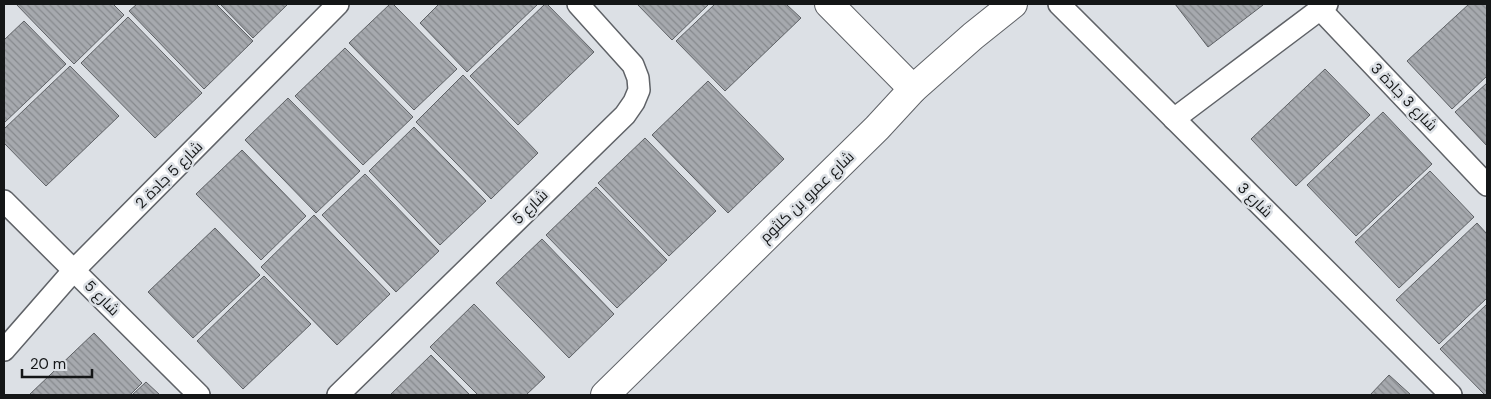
<svg xmlns="http://www.w3.org/2000/svg" width="1491" height="399" viewBox="0 0 1491 399" font-family="'DM Sans',Cairo,sans-serif">
<defs>
<pattern id="building-back-hatch" width="6" height="6" patternUnits="userSpaceOnUse" patternTransform="scale(1.25)"><rect width="6" height="6" fill="#a6a9ae"/><path d="M-1 5l2 2M0 0l6 6M5-1l2 2" fill="none" stroke="#86898d"/></pattern>
</defs>
<rect width="100%" height="100%" fill="#dce0e5"/>
<g fill="url(#building-back-hatch)" stroke="#5e6165">
<path d="M16,4H113L124,15L74,64Z"/>
<path d="M137,4H216L253,41L204,89L129,11Z"/>
<path d="M220,4H288L253,38Z"/>
<path d="M390,4H393L457,69L414,110L349,43Z"/>
<path d="M439,4H538L467,72L420,23Z"/>
<path d="M545,4H547L594,52L518,125L470,76Z"/>
<path d="M637,4H709L672,40Z"/>
<path d="M715,4H786L801,18L725,91L676,41Z"/>
<path d="M1175,4H1262L1263,5L1208,47Z"/>
<path d="M1469,4H1487V76L1452,109L1407,61Z"/>
<path d="M128,17L202,93L155,138L81,63Z"/>
<path d="M24,21L66,64L4,123V40Z"/>
<path d="M345,48L413,117L363,165L295,96Z"/>
<path d="M70,66L119,116L46,186L4,143V129Z"/>
<path d="M1325,69L1370,115L1296,186L1251,139Z"/>
<path d="M463,75L538,153L491,199L416,122Z"/>
<path d="M708,81L784,159L728,213L652,135Z"/>
<path d="M1487,83V146L1455,112Z"/>
<path d="M288,98L360,171L316,213L245,140Z"/>
<path d="M1383,112L1432,164L1356,236L1307,185Z"/>
<path d="M414,127L486,201L440,245L369,171Z"/>
<path d="M645,138L716,211L669,256L598,183Z"/>
<path d="M242,150L306,216L261,260L196,194Z"/>
<path d="M1430,171L1474,217L1399,288L1355,242Z"/>
<path d="M365,174L439,251L396,292L322,215Z"/>
<path d="M596,187L667,260L617,308L546,235Z"/>
<path d="M314,215L390,294L337,345L261,267Z"/>
<path d="M1477,223L1487,234V298L1439,344L1396,300Z"/>
<path d="M215,228L260,275L193,338L148,292Z"/>
<path d="M542,239L614,314L569,358L496,283Z"/>
<path d="M264,276L311,324L243,389L197,341Z"/>
<path d="M474,304L545,377L526,395H478L430,347Z"/>
<path d="M1487,304V395H1485L1440,349Z"/>
<path d="M94,333L142,383L130,395H29Z"/>
<path d="M431,355L470,395H390Z"/>
<path d="M1389,375L1411,395H1370Z"/>
<path d="M146,382L160,395H132Z"/>
</g>
<g fill="none" stroke-linecap="round" stroke-linejoin="round">
<defs>
<g id="street">
<path d="M1059,4L1451,395"/>
<path d="M1320,9L1487,185"/>
<path d="M1174,119L1327,4"/>
<path d="M4,201L199,395"/>
<path d="M4,350L74,270L338,4"/>
<path d="M338,395L625,115L634,102L639,90L638,78L633,65L578,4"/>
</g>
<g id="secondary">
<path d="M829,4L913,89"/>
<path d="M605,395L877,128L913,89L973,36L1013,4"/>
</g>
</defs>
<use href="#street" stroke="#5f6267" stroke-width="24"/>
<use href="#secondary" stroke="#5f6267" stroke-width="30"/>
<use href="#street" stroke="#fff" stroke-width="21"/>
<use href="#secondary" stroke="#fff" stroke-width="28"/>
</g>
<g text-anchor="middle" stroke-width="5" stroke-linejoin="round" paint-order="stroke">
<g font-size="15" fill="#141617" stroke="#dce0e5">
<text transform="translate(1404 97) rotate(46)" y="5">شارع 3 جادة 3</text>
<text transform="translate(169 175) rotate(-45)" y="5">شارع 5 جادة 2</text>
<text transform="translate(807 197) rotate(-44)" y="5">شارع عمرو بن كلثوم</text>
<text transform="translate(1255 200) rotate(45)" y="5">شارع 3</text>
<text transform="translate(530 207) rotate(-44)" y="5">شارع 5</text>
<text transform="translate(102 298) rotate(45)" y="5">شارع 5</text>
</g>
</g>
<rect width="1491" height="399" fill="none" stroke="#141617" stroke-width="10"/>
<path d="M22 369v8h70v-8" fill="none" stroke="#141617" stroke-width="2.5"/>
<text x="30" y="369" font-size="15" fill="#141617" stroke="#dce0e5" stroke-width="4" paint-order="stroke">20 m</text>
</svg>
